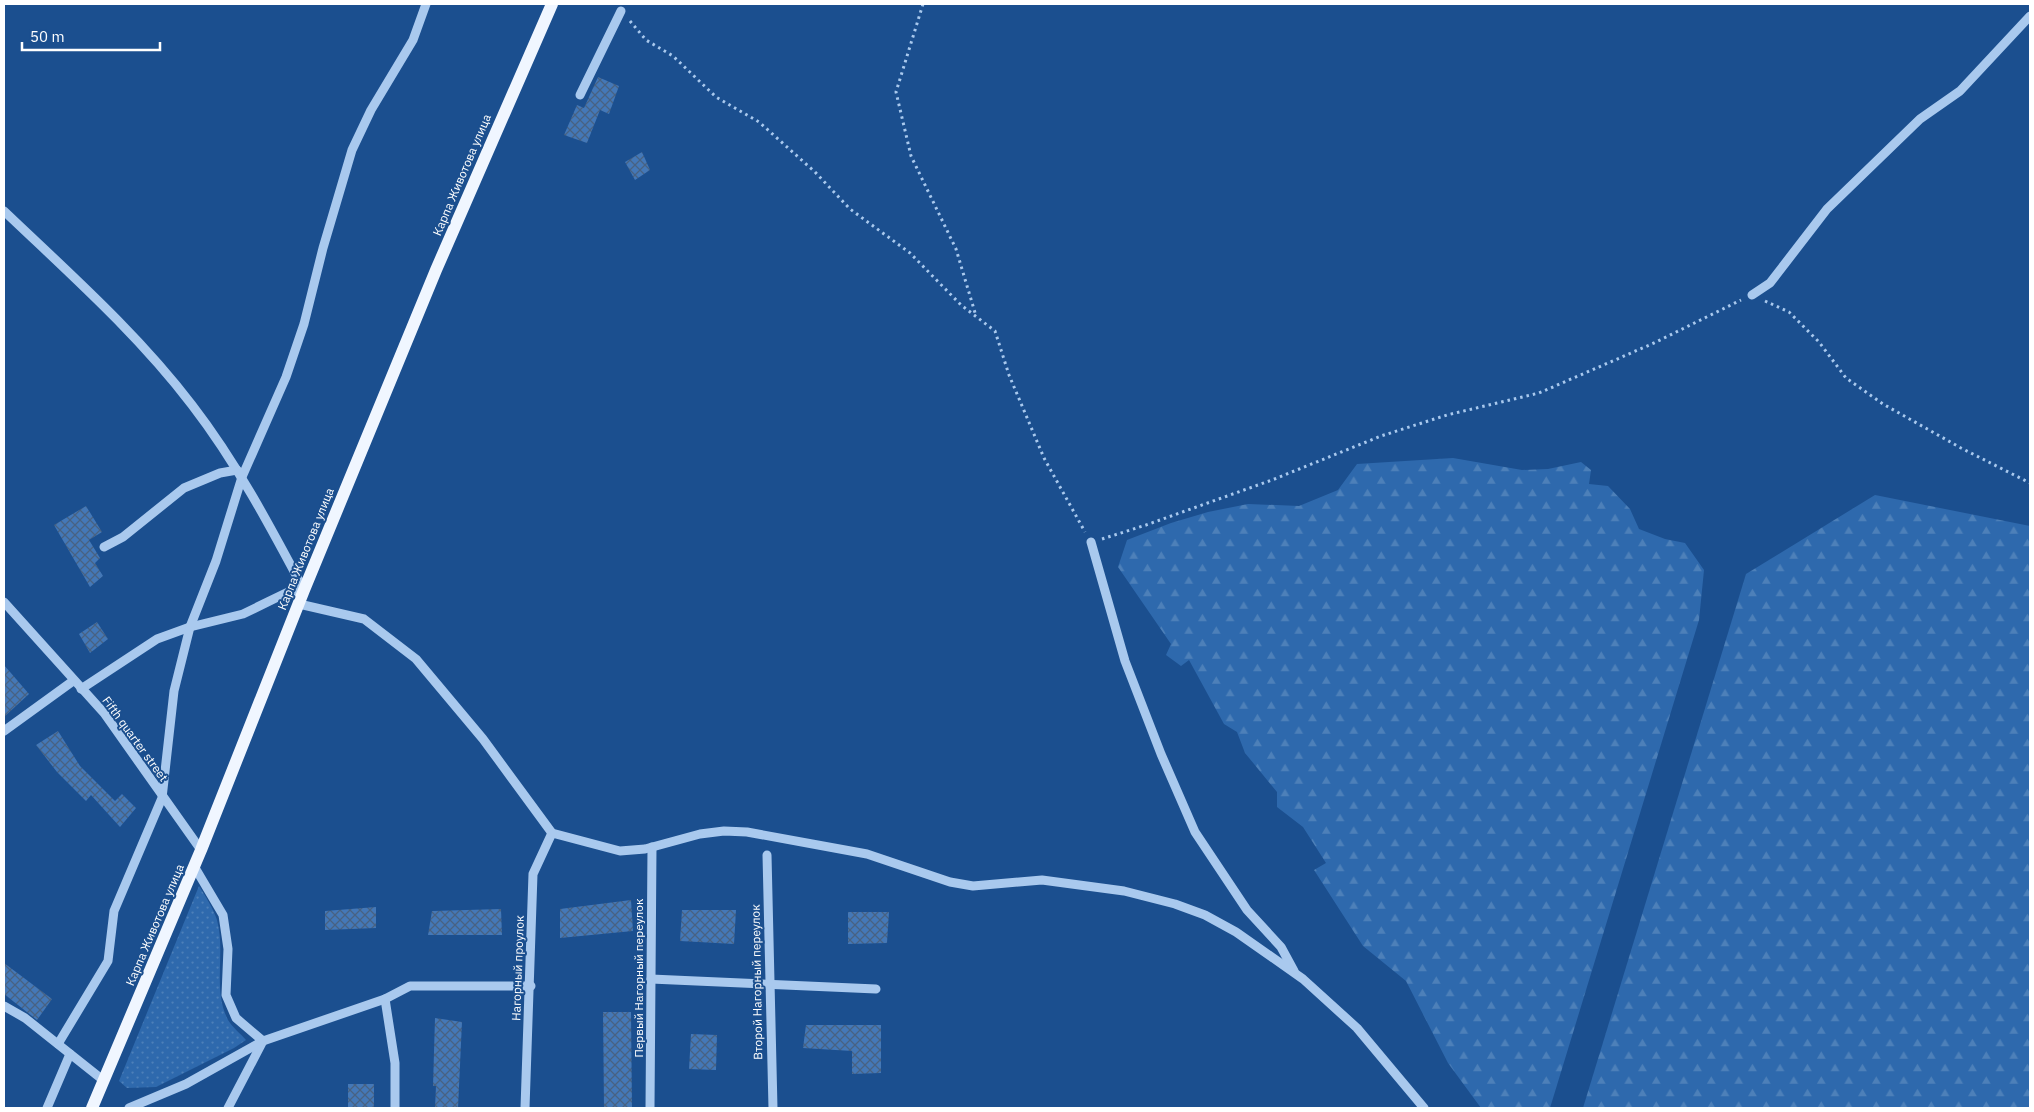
<svg xmlns="http://www.w3.org/2000/svg" width="2034" height="1112" viewBox="0 0 2034 1112" font-family="'IBM Plex Sans',sans-serif">
<defs>
<pattern id="grass-dots" width="8" height="8" patternUnits="userSpaceOnUse" patternTransform="scale(1.25)"><rect width="8" height="8" fill="#2e69ad"/><path d="M2 2h.1M6 6h.1" fill="none" stroke="#4d80b9" stroke-width="1.8" stroke-linecap="round"/></pattern>
<pattern id="forest-firs" width="22" height="20" patternUnits="userSpaceOnUse" patternTransform="scale(1.25)"><rect width="22" height="20" fill="#2e69ad"/><path d="M5 1l3.5 6h-7zM16 11l3.5 6h-7z" fill="#4d80b9"/></pattern>
<pattern id="building-cross-hatch" width="8" height="8" patternUnits="userSpaceOnUse" patternTransform="scale(1.25)"><rect width="8" height="8" fill="#4478b7"/><path d="M0 0l8 8M0 8l8-8" fill="none" stroke="#486282"/></pattern>
</defs>
<rect width="100%" height="100%" fill="#1b4f8f"/>
<path fill="url(#grass-dots)" d="M199,886C206,897 213,908 217,920C226,953 212,989 228,1020C232,1027 241,1034 246,1040L234,1048L156,1087L127,1088L119,1081Z"/>
<g fill="url(#forest-firs)">
<path d="M1453,458L1522,470L1548,469L1581,462L1591,470L1589,484L1608,486L1630,509L1639,529L1665,539L1685,543L1704,570L1699,620L1550,1108H1481L1448,1063L1406,981L1363,946L1314,870L1326,863L1303,827L1277,807V792L1245,753L1237,732L1224,724L1189,660L1181,666L1166,655L1171,644L1118,567L1127,540L1171,523L1208,512L1248,504L1299,506L1338,490L1357,464Z"/>
<path d="M1875,495L2030,526V1108H1583L1746,574Z"/>
</g>
<g fill="url(#building-cross-hatch)">
<path d="M598,77L619,86L609,114L600,110L587,143L564,135L577,105L584,108Z"/>
<path d="M642,152L650,170L635,180L625,162Z"/>
<path d="M86,506L102,532L89,540L100,558L95,563L103,576L90,587L54,525Z"/>
<path d="M97,622L108,639L90,653L79,634Z"/>
<path d="M4,665L29,694L4,717Z"/>
<path d="M58,731L80,766L115,801L122,794L136,808L120,827L91,795L86,801L57,772L36,745Z"/>
<path d="M631,900L633,931L560,938V909Z"/>
<path d="M376,907V928L325,930V911Z"/>
<path d="M501,909L502,935H428L432,911Z"/>
<path d="M682,910H736L734,944L680,941Z"/>
<path d="M848,912H889L887,943L848,944Z"/>
<path d="M4,963L52,999L37,1020L4,994Z"/>
<path d="M603,1012H631L632,1108H604Z"/>
<path d="M435,1018L462,1022L458,1108H435L436,1086H433Z"/>
<path d="M806,1025H881V1073L852,1074V1051L803,1048Z"/>
<path d="M691,1034L717,1035L716,1070L689,1069Z"/>
<rect x="348" y="1084" width="26" height="24"/>
</g>
<g fill="none" stroke-linecap="round" stroke-linejoin="round">
<g stroke="#a9c9ee" stroke-width="3" stroke-dasharray="2.5 4" stroke-linecap="butt">
<path d="M923,4L896,92L911,156L956,249L976,316"/>
<path d="M630,21L646,40L673,56L716,97L759,122L815,172L850,209L910,253L961,305L995,331L1009,375L1044,458L1085,532"/>
<path d="M1765,301L1789,312L1819,342L1846,378L1883,404L1961,448L2030,483"/>
<path d="M1102,539L1146,525L1272,480L1381,436L1447,415L1539,393L1654,343L1741,300"/>
</g>
<g stroke="#a9c9ee" stroke-width="9">
<path d="M580,95L621,11"/>
<path d="M4,211C69,273 137,333 192,405C236,462 270,526 304,590L286,593L243,614L190,627L157,639L81,689"/>
<path d="M1752,295L1770,283L1827,209L1920,119L1960,91L2030,16"/>
<path d="M1091,542L1125,661L1161,754L1195,832L1247,910L1281,947L1294,971"/>
<path d="M104,547L123,537L184,488L220,473L237,470"/>
<path d="M4,602L104,713L201,850"/>
<path d="M299,604L364,619L416,659L483,739L552,833L620,851L645,849L700,834L724,831L747,832L867,854L950,882L973,886L1042,880L1124,891L1175,904L1205,915L1236,932L1303,979L1357,1028L1424,1108"/>
<path d="M4,731L73,681"/>
<path d="M767,855L773,1108"/>
<path d="M194,866L223,915L228,949L226,995L236,1018L263,1041L228,1108"/>
<path d="M651,979L876,989"/>
<path d="M385,999L395,1063V1108"/>
<path d="M4,1006L25,1018L103,1080"/>
<path d="M58,1044L108,961L114,911L162,798L174,691L190,627L216,561L242,477L286,377L304,324L323,248L352,150L371,110L413,40L426,4"/>
<path d="M47,1108L70,1054"/>
<path d="M129,1108L186,1084L263,1041L385,999L410,986H531"/>
<path d="M525,1108L533,874L552,833"/>
<path d="M650,1108L652,847"/>
</g>
<path stroke="#f0f6ff" stroke-width="12" d="M92,1108L201,850L304,590L436,270L552,4"/>
</g>
<g text-anchor="middle" stroke-width="4" stroke-linejoin="round" paint-order="stroke">
<g font-size="12" fill="#fff" stroke="#1b4f8f">
<text transform="translate(462 175) rotate(-67)" y="4">Карпа Животова улица</text>
<text transform="translate(306 549) rotate(-68)" y="4">Карпа Животова улица</text>
<text transform="translate(135 739) rotate(54)" y="4">Fifth quarter street</text>
<text transform="translate(155 925) rotate(-67)" y="4">Карпа Животова улица</text>
<text transform="translate(518 968) rotate(-88)" y="4">Нагорный проулок</text>
<text transform="translate(639 978) rotate(-90)" y="4">Первый Нагорный переулок</text>
<text transform="translate(757 982) rotate(-91)" y="4">Второй Нагорный переулок</text>
</g>
</g>
<rect width="2034" height="1112" fill="none" stroke="#ffffff" stroke-width="10"/>
<path d="M22 42v8h138v-8" fill="none" stroke="#ffffff" stroke-width="2.5"/>
<text x="30" y="42" font-size="15" fill="#ffffff" stroke="#1b4f8f" stroke-width="4" paint-order="stroke">50 m</text>
</svg>
